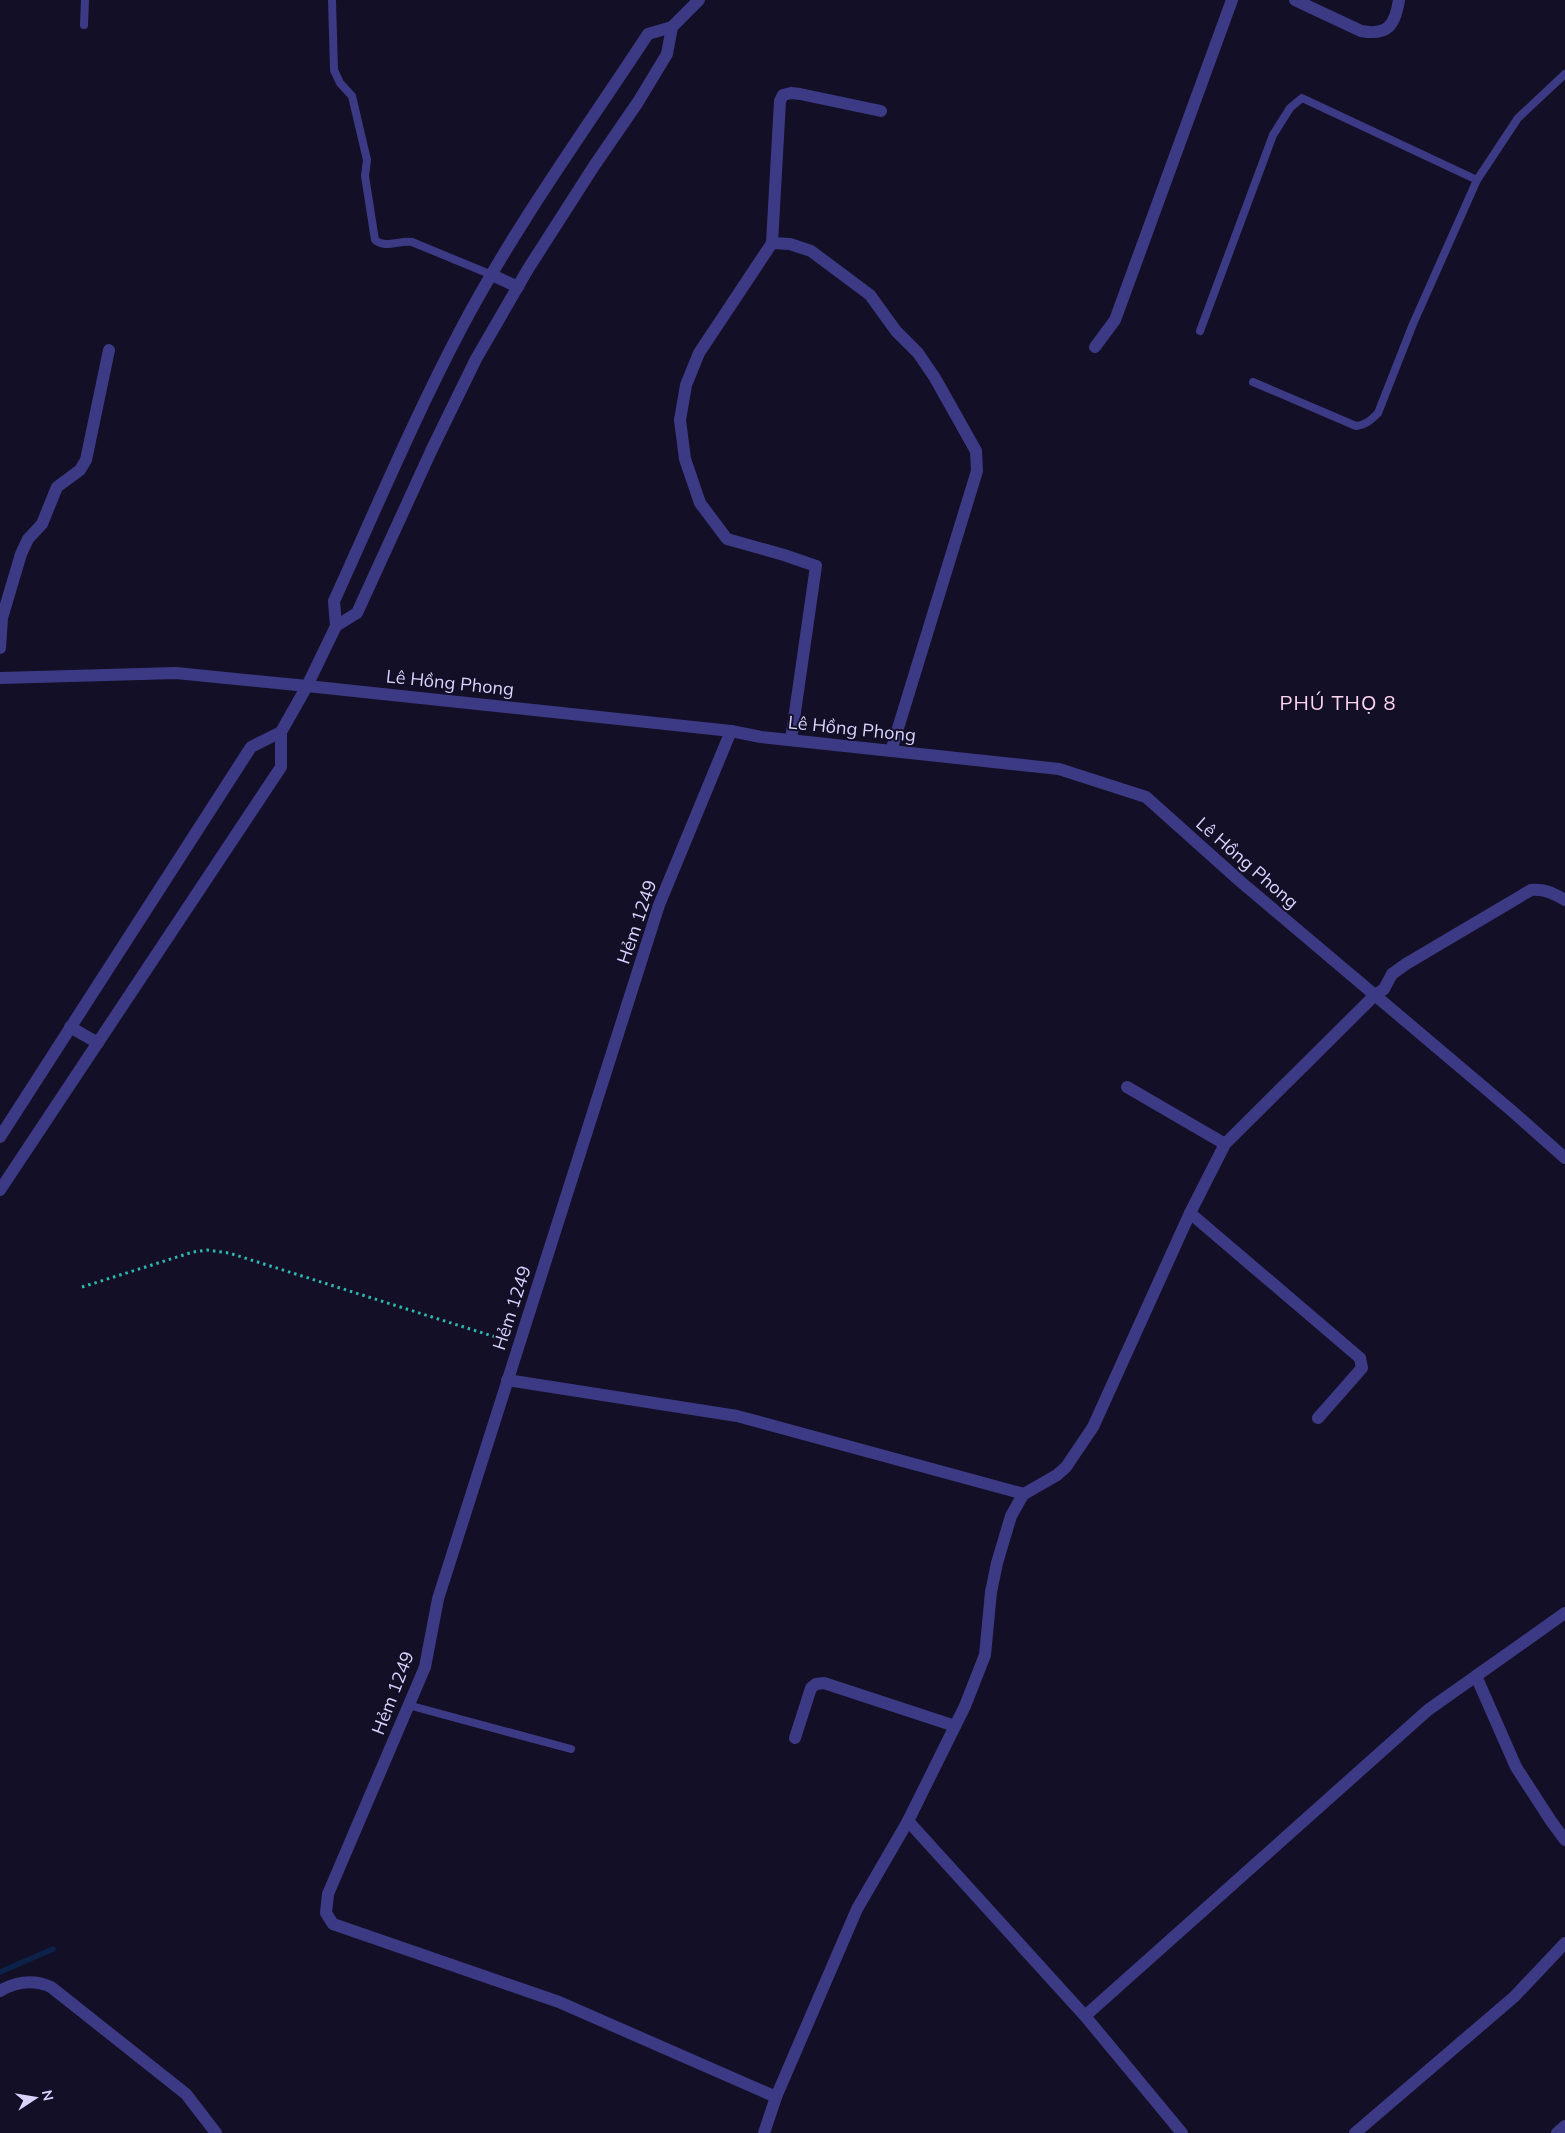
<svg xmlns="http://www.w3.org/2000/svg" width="1565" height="2133" viewBox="0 0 1565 2133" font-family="Mulish,sans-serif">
<rect width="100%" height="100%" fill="#130f26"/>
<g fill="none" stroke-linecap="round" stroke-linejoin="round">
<path stroke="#0c2248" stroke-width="5.5" d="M0,1972L53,1949"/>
<path stroke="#2fb8b0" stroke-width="3" stroke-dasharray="2.5 4" stroke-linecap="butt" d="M82,1287L193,1252L207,1250L229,1253L505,1340"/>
<g stroke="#3d3a85" stroke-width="8">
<path d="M332,0L334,70L340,83L352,96L367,160L365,176L375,240C386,249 399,240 412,242L492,275"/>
<path d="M84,25L85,0"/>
<path d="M1200,331L1273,135L1290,108L1302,98L1477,180"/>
<path d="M1253,382L1356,426C1366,425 1371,420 1378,413L1413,324L1477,180L1518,118L1565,74"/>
<path d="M408,1705L571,1749"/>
</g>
<g stroke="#3d3a85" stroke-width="12">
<path d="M1295,0L1361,31C1388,36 1395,25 1399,0"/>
<path d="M672,27L667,54L638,102L594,166L528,269L476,359L432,449L357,613L336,626L334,601C376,509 415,416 462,327C516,225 585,130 648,34L672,27L699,0"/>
<path d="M881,111L800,94L791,93L783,95L780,101L772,243L790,244L811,251L870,295L896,331L918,353L935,378L976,451L977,471L891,751"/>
<path d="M772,243L699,353L686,385L680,420L685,459L700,503L727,539L784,555L816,566L791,740"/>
<path d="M492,275L518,287"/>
<path d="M1095,347L1115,320L1232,0"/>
<path d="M0,648L2,618L21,554L28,539L42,524L57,487L80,470L86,460L109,350"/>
<path d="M731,731L659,905L438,1599L425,1667L328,1894L326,1913L333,1924L559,2002L776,2097"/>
<path d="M70,1027L98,1043"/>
<path d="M1127,1087L1225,1144"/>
<path d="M0,1137L251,747L281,732"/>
<path d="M0,1190L281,767V732L307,686L336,626"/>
<path d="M1190,1213L1360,1358L1362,1368L1318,1418"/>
<path d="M507,1380L737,1416L1024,1494"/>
<path d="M1476,1676L1516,1767L1551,1821L1565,1840"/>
<path d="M795,1738L811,1688L816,1684L824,1683L955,1726"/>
<path d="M908,1821L1085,2016L1182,2133"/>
<path d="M0,1991C17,1981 33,1979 51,1987L186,2094L216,2133"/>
<path d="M1085,2016L1428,1710L1565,1613"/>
<path d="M764,2133L776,2097L857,1909L908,1821L965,1706L985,1655L991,1592L997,1563L1011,1516L1020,1500L1024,1494L1057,1475L1066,1467L1093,1427L1190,1213L1225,1144L1374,996L1384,989L1392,974L1406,964L1531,890C1545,889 1553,893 1565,900"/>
<path d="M1355,2133L1514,1997L1565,1943"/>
<path d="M1557,2133L1565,2126"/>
</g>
<path stroke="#3d3a85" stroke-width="12" d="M0,678L176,673L307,686L731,731L761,737L1059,769L1146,797L1241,882L1512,1111L1565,1158"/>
</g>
<g text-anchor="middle" stroke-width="4" stroke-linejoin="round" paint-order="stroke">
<g font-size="18" fill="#d9d4ff" stroke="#130f26">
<text transform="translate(450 683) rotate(6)" y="6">Lê Hồng Phong</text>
<text transform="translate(852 729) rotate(6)" y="6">Lê Hồng Phong</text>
<text transform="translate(1247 863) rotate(41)" y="6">Lê Hồng Phong</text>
<text transform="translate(637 922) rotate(-71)" y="6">Hẻm 1249</text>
<text transform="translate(512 1308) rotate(-72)" y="6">Hẻm 1249</text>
<text transform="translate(393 1693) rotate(-69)" y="6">Hẻm 1249</text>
</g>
<g font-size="20" letter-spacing="1" fill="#ffd6f0" stroke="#130f26">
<text x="1338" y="710">PHÚ THỌ 8</text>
</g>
</g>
<g transform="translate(35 2098) rotate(78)" stroke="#130f26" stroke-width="4" paint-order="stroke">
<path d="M0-4L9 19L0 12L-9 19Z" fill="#d9d4ff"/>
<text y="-8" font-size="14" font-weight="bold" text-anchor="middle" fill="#d9d4ff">N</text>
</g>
</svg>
